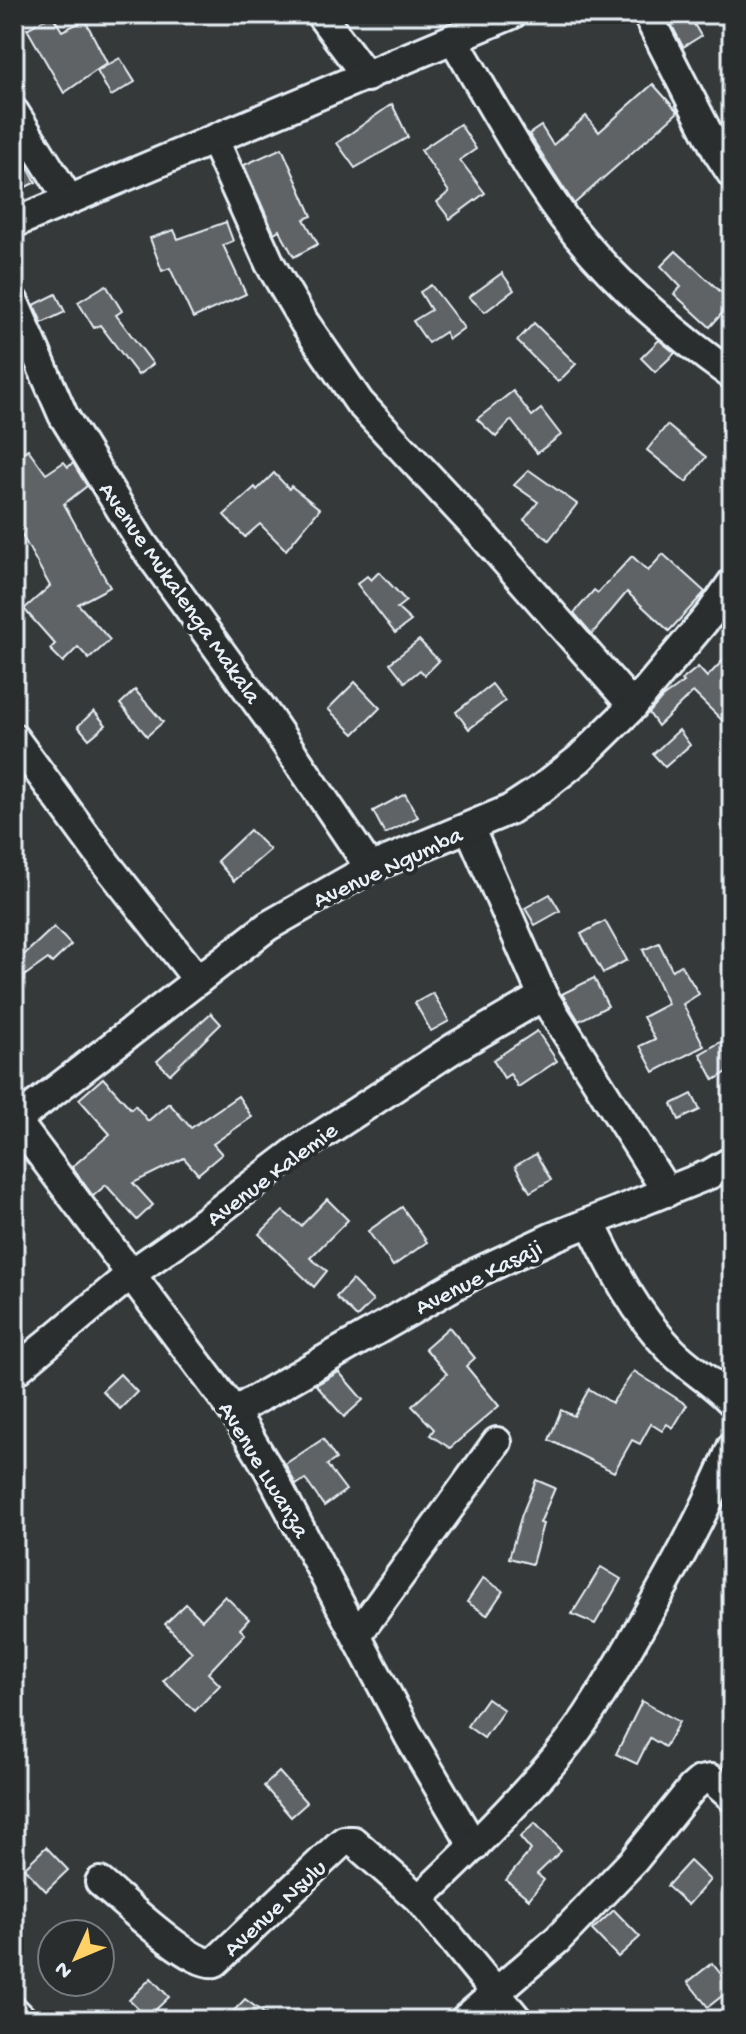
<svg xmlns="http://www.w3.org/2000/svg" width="746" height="2034" viewBox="0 0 746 2034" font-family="'Gochi Hand',sans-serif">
<rect width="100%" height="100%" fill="#35393a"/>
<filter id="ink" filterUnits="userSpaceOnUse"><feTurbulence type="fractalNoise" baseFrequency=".0125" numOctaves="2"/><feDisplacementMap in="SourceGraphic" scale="16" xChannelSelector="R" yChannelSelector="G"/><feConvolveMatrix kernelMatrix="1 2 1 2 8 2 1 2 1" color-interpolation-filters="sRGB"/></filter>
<g filter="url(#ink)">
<g fill="#5f6365" stroke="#e8f1f8" stroke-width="2">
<path d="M666,14H688L701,36L683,47Z"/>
<path d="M52,15L62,31L85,20L107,63L64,93L27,29Z"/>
<path d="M120,58L135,82L111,96L97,71Z"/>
<path d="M653,84L678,112L574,204L529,134L541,126L553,145L586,116L599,132Z"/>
<path d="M392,104L408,137L355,168L337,143Z"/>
<path d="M460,124L476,149L460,160L485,193L450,219L437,202L449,192L421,150Z"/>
<path d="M14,144L36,182L14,193Z"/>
<path d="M282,148L312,216L304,219L318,244L294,257L279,230L274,233L244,165Z"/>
<path d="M226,222L233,241L223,245L246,294L193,318L170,268L162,271L150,238L174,230L178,239Z"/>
<path d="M676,251L732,302L710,327L674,294L681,287L661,266Z"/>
<path d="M502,273L514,290L485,312L469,297Z"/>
<path d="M106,285L122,311L116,315L153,364L138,375L100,325L94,328L78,302Z"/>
<path d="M431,285L464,328L449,339L445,332L428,343L413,321L431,310L420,292Z"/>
<path d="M56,294L65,312L42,323L34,305Z"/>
<path d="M534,323L576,364L558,382L517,341Z"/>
<path d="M659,340L675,353L655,372L641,358Z"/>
<path d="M513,391L532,416L541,409L561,435L537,453L511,420L496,437L477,419Z"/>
<path d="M667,425L706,457L686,482L647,450Z"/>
<path d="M28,449L46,474L64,462L68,467L73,463L87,486L64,504L110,587L78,604L110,640L89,659L78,647L63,662L50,649L55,644L24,609L50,586L14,521V459Z"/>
<path d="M529,470L577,504L549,540L524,520L538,502L514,485Z"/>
<path d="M274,473L289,489L291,486L320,509L286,550L260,524L245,537L224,515L255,487L257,490Z"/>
<path d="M663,554L705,592L669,631L627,592L592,634L574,613L594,590L598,593L632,556L648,571Z"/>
<path d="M379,572L406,601L397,608L411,621L395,633L357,584L367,576L371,580Z"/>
<path d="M419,640L439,661L425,675L420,670L405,682L390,663Z"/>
<path d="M732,651V730L693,692L658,726L649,713L662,698L684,682L682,680L698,667L707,677Z"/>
<path d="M355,682L380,708L354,734L328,709Z"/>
<path d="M492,684L505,701L469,729L456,712Z"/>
<path d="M135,690L163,722L147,736L120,704Z"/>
<path d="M94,711L106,725L89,739L78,726Z"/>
<path d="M679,730L690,745L665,767L653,754Z"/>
<path d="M405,794L418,817L385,834L373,811Z"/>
<path d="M250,830L270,850L234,881L217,861Z"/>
<path d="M550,894L560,911L535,925L525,908Z"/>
<path d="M605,921L627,960L603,973L581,934Z"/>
<path d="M54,927L71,945L52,963L48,959L14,983V964Z"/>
<path d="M659,943L672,970L681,965L699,994L683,1004L704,1046L654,1072L640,1046L655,1039L643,1017L668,1004L643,950Z"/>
<path d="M594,978L608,1006L579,1021L562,994Z"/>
<path d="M433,993L449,1021L431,1031L415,1003Z"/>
<path d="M211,1013L221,1024L170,1074L157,1061Z"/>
<path d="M537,1031L557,1061L518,1087L510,1074L504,1078L493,1060Z"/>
<path d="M724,1040L732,1054V1069L714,1080L700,1054Z"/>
<path d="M103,1078L131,1109L135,1105L148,1121L169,1103L191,1128L238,1096L252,1117L213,1144L222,1154L198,1174L184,1158L133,1183L153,1205L137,1220L106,1185L93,1196L72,1167L110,1134L79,1099Z"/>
<path d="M692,1094L700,1110L679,1120L672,1104Z"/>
<path d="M536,1154L551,1180L530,1192L515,1166Z"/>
<path d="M327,1199L348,1220L310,1258L327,1271L314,1287L259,1234L283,1211L301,1226Z"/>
<path d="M402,1207L427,1242L393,1266L368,1231Z"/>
<path d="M352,1280L373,1301L357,1317L336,1297Z"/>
<path d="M449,1327L475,1358L466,1366L499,1406L450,1448L430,1435L434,1429L412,1406L447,1374L425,1348Z"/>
<path d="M634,1371L687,1405L673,1428L667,1424L662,1431L651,1424L640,1444L632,1440L614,1472L549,1440L561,1410L574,1416L589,1389L612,1403Z"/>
<path d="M339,1372L363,1400L344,1417L316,1385Z"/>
<path d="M120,1374L137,1392L120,1409L102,1391Z"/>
<path d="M323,1439L336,1459L327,1465L346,1490L324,1506L305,1479L296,1485L285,1464Z"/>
<path d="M536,1480L555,1488L540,1523L543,1524L532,1564L509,1558L522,1514Z"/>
<path d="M601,1567L621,1579L595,1624L572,1614Z"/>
<path d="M483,1578L503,1591L487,1615L467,1602Z"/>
<path d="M225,1596L249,1619L240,1629L245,1634L208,1673L220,1685L195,1711L163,1681L192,1652L165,1624L186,1604L202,1620Z"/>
<path d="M487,1698L504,1710L484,1738L467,1726Z"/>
<path d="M642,1701L679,1722L665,1747L650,1738L637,1764L616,1754Z"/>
<path d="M279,1772L307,1803L291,1817L264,1786Z"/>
<path d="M535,1823L561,1851L537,1874L544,1880L529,1899L506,1880L531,1850L520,1837Z"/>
<path d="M46,1847L68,1870L46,1891L24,1868Z"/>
<path d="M690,1861L710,1880L688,1905L667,1886Z"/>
<path d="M614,1910L640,1937L618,1957L592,1930Z"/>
<path d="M712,1963L732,1988L708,2007L688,1982Z"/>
<path d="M151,1978L169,1997L147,2018L129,2000Z"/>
<path d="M245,1999L273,2020H225Z"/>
</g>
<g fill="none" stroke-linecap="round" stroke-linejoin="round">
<defs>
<g id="minor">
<path d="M320,14L367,77"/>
<path d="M647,14L717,151L732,174"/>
<path d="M454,40C489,99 522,161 563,217C609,278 670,331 732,375"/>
<path d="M14,112L68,198"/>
<path d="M214,140L270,264L304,322L359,402L479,531L633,706"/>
<path d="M14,223L512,14"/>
<path d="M14,302L63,415L141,542L270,720L370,868"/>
<path d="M14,738L108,866L198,980"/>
<path d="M469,827L543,996L667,1192"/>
<path d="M14,1118L234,1412L269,1470L410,1738L474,1847"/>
<path d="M14,1122L268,926L370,868L509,810L541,789L579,759L633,706L711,613L732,583"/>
<path d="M591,1224C613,1269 635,1313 671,1350C689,1369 714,1382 732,1402"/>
<path d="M14,1372L131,1274L188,1234L298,1150L454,1048L543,996"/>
<path d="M234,1412L476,1273L553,1237L710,1174L732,1161"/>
<path d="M357,1635L497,1442"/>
<path d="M100,1882C121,1899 191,1967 215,1962L338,1846L344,1841H353L419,1899L518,2020"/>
<path d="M419,1899C468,1853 516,1806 559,1754C590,1717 614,1673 638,1631C672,1572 706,1511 732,1447"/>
<path d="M14,2011L23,2020"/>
<path d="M464,2020L557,1940L634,1860L692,1788L700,1781L711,1779L732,1797"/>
</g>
</defs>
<use href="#minor" stroke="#e8f1f8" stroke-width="34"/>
<use href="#minor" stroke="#2a2d2e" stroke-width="28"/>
</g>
</g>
<g text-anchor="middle" stroke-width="8" stroke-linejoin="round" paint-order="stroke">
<g font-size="24" fill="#e8f1f8" stroke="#2a2d2e">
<text transform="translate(181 592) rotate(55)" y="8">Avenue Mukalenga Makala</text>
<text transform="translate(387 866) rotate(-25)" y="8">Avenue Ngumba</text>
<text transform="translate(271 1173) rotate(-37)" y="8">Avenue Kalemie</text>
<text transform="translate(478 1276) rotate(-27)" y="8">Avenue Kasaji</text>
<text transform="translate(265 1469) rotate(59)" y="8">Avenue Lwanza</text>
<text transform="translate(274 1907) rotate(-43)" y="8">Avenue Nsulu</text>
</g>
</g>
<rect width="746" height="2034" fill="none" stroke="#2a2d2e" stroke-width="48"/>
<rect x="24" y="24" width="698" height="1986" fill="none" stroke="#e8f1f8" stroke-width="3" filter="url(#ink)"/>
<g transform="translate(76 1958) rotate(226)"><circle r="38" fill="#2a2d2e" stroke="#767b7f" stroke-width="2"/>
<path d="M0-6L14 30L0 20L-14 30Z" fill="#ffd166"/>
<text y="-12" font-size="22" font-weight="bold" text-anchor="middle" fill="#e8f1f8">N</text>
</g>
</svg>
